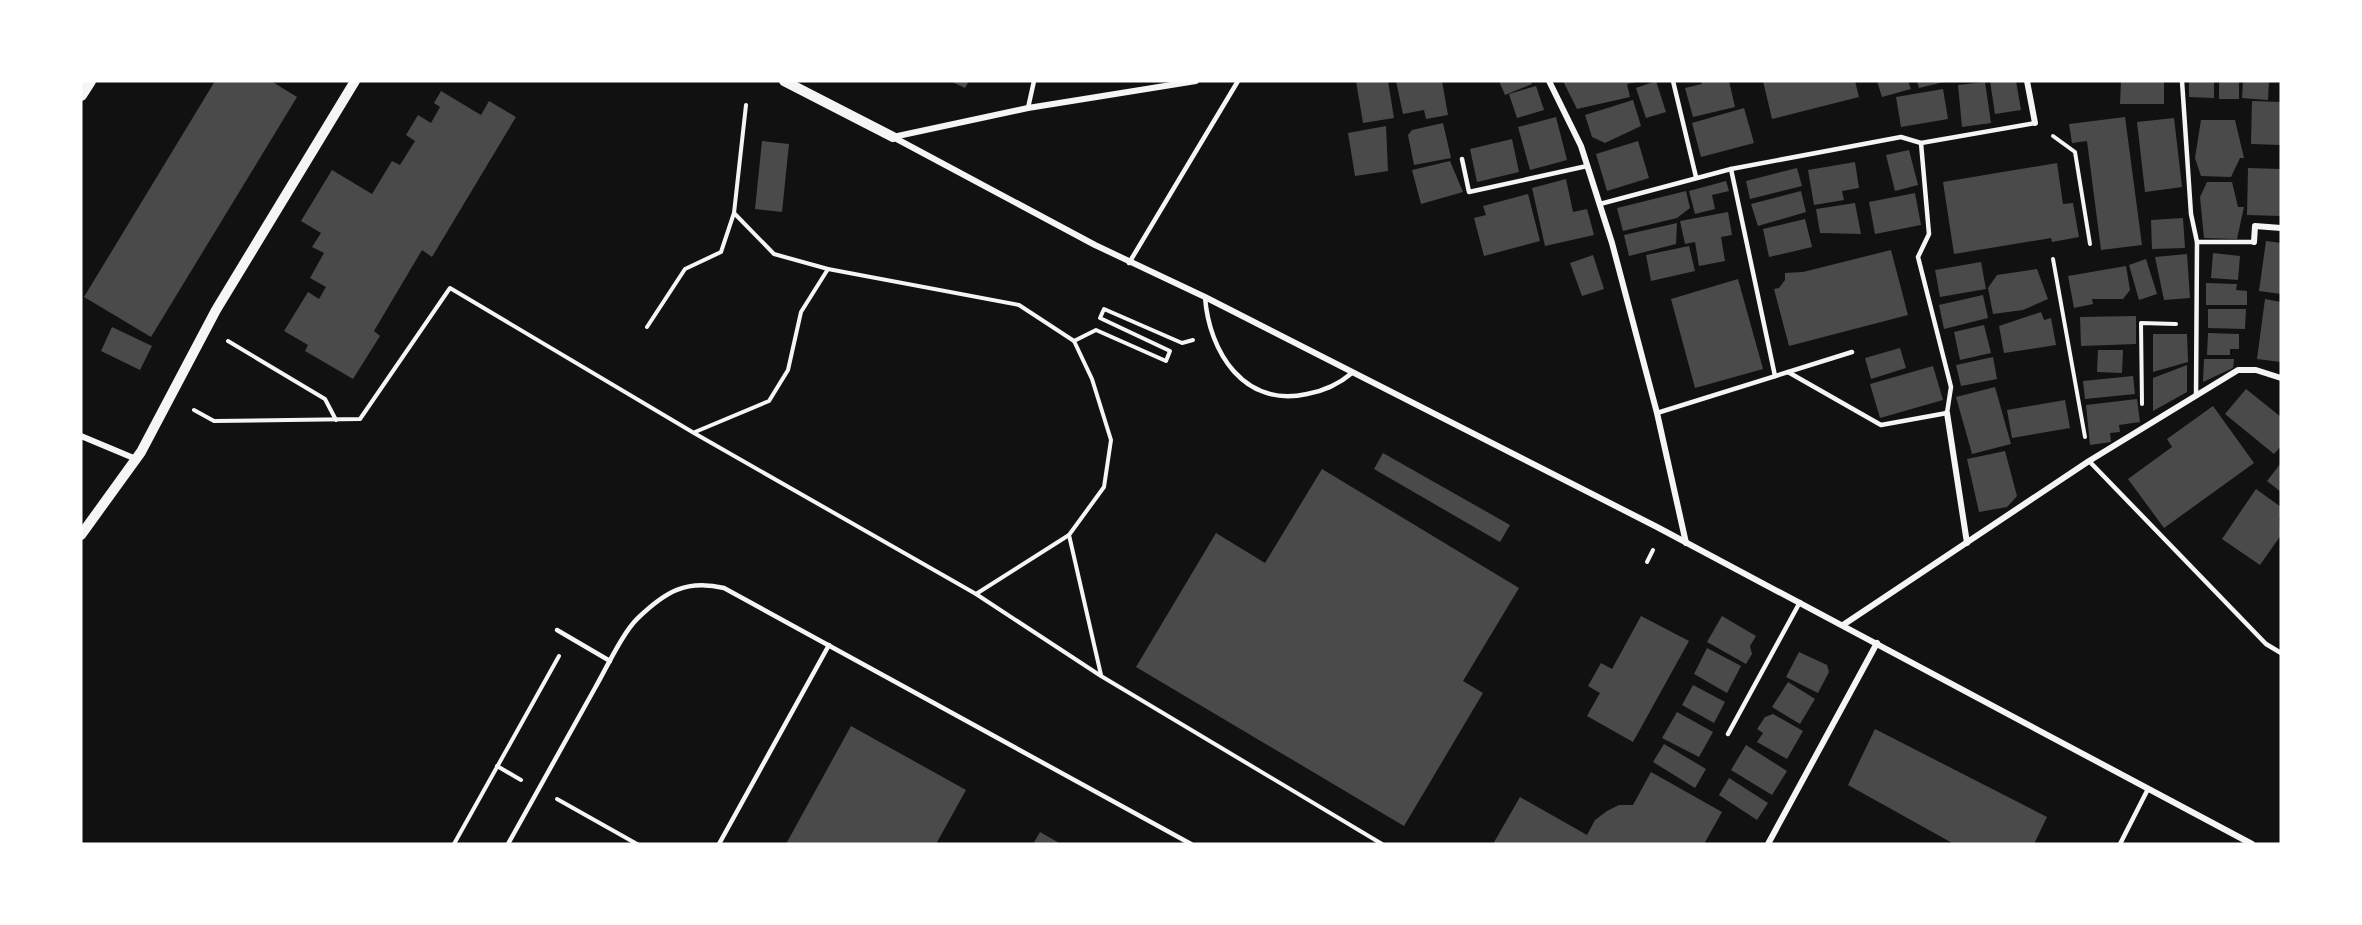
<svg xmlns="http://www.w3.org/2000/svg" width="2362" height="925" viewBox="0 0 2362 925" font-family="'Sofia Sans Condensed',sans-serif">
<rect width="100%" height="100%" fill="#111"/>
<g fill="#4a4a4a">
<path d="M215,81H271L297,97L151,337L84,297Z"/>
<path d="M950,81H969L965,88Z"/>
<path d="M1356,81H1388L1394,118L1363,123Z"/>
<path d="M1396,81H1442L1448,115L1426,119L1424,110L1403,114Z"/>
<path d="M1499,81H1531L1532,84L1505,95Z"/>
<path d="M1563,81H1636V82L1627,84L1630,97L1577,109Z"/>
<path d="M1656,81L1666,112L1646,118L1636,88Z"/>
<path d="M1701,81H1729L1735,107L1693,117L1685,88L1702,84Z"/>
<path d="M1763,81H1855L1859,97L1772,119Z"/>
<path d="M1877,81H1908L1911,89L1882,97Z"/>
<path d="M1917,81H1944V82L1919,88Z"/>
<path d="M1990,81H2016L2021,110L1995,114Z"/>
<path d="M2121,81H2164V104H2120Z"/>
<path d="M2189,81H2214V98L2189,97Z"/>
<rect x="2219" y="81" width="20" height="18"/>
<path d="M2243,81H2269L2268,100L2242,98Z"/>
<path d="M1985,82L1991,123L1962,127L1958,85Z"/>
<path d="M1536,86L1544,110L1517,118L1509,94Z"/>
<path d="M1943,89L1948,119L1901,127L1896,97Z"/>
<path d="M441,91L481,115L489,101L516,117L432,257L422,250L374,331L380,336L353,379L305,351L308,345L284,331L308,292L319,299L326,287L310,278L324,253L312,247L321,233L301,221L332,170L372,194L392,161L400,165L415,141L406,135L418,115L431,123L440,107L434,103Z"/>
<path d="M1633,100L1641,126L1605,143L1592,137L1585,115Z"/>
<path d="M2252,101L2281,102V145L2251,144Z"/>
<path d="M1744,108L1754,143L1701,157L1692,123Z"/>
<path d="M1556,117L1567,160L1530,170L1518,127Z"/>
<path d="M2125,117L2142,245L2101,250L2087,141L2072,143L2069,124Z"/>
<path d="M2174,118L2182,187L2145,192L2137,122Z"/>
<path d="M2201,120H2235L2244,158H2240L2231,177L2201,176L2195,158Z"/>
<path d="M1443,123L1451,158L1414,165L1408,135L1412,130Z"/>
<path d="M1386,126L1388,171L1355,176L1348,133Z"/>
<path d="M1512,139L1519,172L1477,182L1470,149Z"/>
<path d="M762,141L789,144L782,212L755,209Z"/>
<path d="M1638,141L1649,178L1607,191L1596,154Z"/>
<path d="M1909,150L1918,185L1895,191L1886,155Z"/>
<path d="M1450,161L1463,192L1421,204L1412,170Z"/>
<path d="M1855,162L1859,188L1842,191L1844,200L1814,205L1808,170Z"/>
<path d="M2057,163L2063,204L2073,203L2079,237L2052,242L2051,238L1954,254L1943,182Z"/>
<path d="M1797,168L1802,186L1750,199L1746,181Z"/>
<path d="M2248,168L2281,169V216L2247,215Z"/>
<path d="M1566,179L1573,212L1587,209L1594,235L1545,246L1532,188Z"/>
<path d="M1726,181L1729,191L1712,195L1715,209L1695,214L1689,191Z"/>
<path d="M2207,182H2232L2238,207H2244L2237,239L2204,238L2200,197Z"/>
<path d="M1686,191L1690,208L1677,218L1623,231L1617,208Z"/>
<path d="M1801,191L1806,212L1758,226L1751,204Z"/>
<path d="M1915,193L1921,225L1875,234L1869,202Z"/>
<path d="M1528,194L1540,241L1484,256L1474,218L1486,215L1483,206Z"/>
<path d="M1855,203L1861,234L1820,233L1816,209Z"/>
<path d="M1728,212L1732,235L1721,237L1725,261L1699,266L1695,242L1685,244L1680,221Z"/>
<path d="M2183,218L2185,248L2152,249L2151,220Z"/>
<path d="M1805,219L1812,247L1769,257L1763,229Z"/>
<path d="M1677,223L1676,244L1629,256L1624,235Z"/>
<path d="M2266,241L2281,243V294L2259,291Z"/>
<path d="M1689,246L1695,271L1651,281L1646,255Z"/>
<path d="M1891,250L1908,315L1789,346L1774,289L1779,288L1785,280V273L1803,272Z"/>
<path d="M2213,253L2240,256L2238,280L2211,278Z"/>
<path d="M2187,254L2190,298L2164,300L2155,257Z"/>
<path d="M1593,255L1604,289L1582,296L1570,263Z"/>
<path d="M2146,259L2157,294L2139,300L2129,265Z"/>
<path d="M1981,262L1986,289L1940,297L1935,270Z"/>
<path d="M2126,266L2130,290L2123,299H2092L2093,304L2074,308L2068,276Z"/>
<path d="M2037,269L2048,299L2023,310L1993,314L1988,288L1997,275Z"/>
<path d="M1738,279L1763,369L1695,388L1671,299Z"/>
<path d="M2206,283L2237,284L2236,290L2247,291V305H2206Z"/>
<path d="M1983,295L1988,318L1944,329L1939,305Z"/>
<path d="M2265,299L2281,302V362L2257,359Z"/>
<path d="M2208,309H2246L2245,329L2208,328Z"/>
<path d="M2041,312L2044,320L2051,318L2056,345L2004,353L1999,326Z"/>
<path d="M2136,316V344L2081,346L2080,317Z"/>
<path d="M1984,325L1991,353L1960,360L1954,332Z"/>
<path d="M112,327L152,346L140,370L101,351Z"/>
<path d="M2208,333L2239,334V349H2230V355H2207Z"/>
<path d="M2153,334H2187L2188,362L2153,372Z"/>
<path d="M1900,348L1906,368L1871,379L1865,358Z"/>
<path d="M2098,350H2123L2122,373L2097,372Z"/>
<path d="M1993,357L1997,379L1961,386L1956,365Z"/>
<path d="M2204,359H2234L2233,368L2203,382Z"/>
<path d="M2187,365V392L2153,411V378Z"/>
<path d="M1933,366L1943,400L1880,418L1870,384Z"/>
<path d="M2133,376L2135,394L2085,399L2083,381Z"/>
<path d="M1995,387L2011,444L1972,454L1956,397Z"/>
<path d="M2246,389L2281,417V446L2274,454L2225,414Z"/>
<path d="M2137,399L2140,422L2119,425L2120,432L2110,433L2111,442L2090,445L2086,405Z"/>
<path d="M2065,400L2070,428L2012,438L2007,410Z"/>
<path d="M2213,406L2254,463L2164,528L2128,479L2172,447L2167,439Z"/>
<path d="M2005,451L2017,496L2007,507L1979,512L1967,459Z"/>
<path d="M1383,453L1510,525L1500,542L1374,469Z"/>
<path d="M2281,463V492L2267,481Z"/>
<path d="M1322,469L1519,588L1463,681L1483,693L1404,826L1136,667L1216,533L1265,563Z"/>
<path d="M2256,489L2281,507V517L2279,520L2281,522V535L2260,565L2222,539Z"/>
<path d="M1641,616L1689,641L1633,742L1587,716L1600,693L1588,686L1601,663L1612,669Z"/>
<path d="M1722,616L1756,636L1750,646L1752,654L1746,664L1707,642Z"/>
<path d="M1707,648L1741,666L1727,693L1694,674Z"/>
<path d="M1799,652L1827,665L1829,672L1818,693L1786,677Z"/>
<path d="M1788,682L1815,699L1800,724L1772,707Z"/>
<path d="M1693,685L1725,702L1714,723L1682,705Z"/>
<path d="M1677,712L1713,732L1699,757L1662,738Z"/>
<path d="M1773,714L1803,731L1787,759L1757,742L1763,733L1757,729L1765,717Z"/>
<path d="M851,726L966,790L936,844H786Z"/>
<path d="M1875,729L2047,817L2034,844H1954L1848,785Z"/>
<path d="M1664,744L1706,769L1695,788L1653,762Z"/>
<path d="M1746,745L1787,771L1772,795L1731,770Z"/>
<path d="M1651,772L1722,812L1704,844H1493L1520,797L1587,835L1595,820L1607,811L1619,805H1633Z"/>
<path d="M1729,778L1768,803L1757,820L1719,795Z"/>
<path d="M1040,832L1061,844H1033Z"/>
</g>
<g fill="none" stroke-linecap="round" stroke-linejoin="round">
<g stroke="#f5f5f5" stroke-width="4">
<path d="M2053,136L2075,152L2090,244"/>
<path d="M2053,259L2085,437"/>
<path d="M828,269L1019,305L1074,341L1092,379L1111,440L1104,487L1069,535L1101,675"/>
<path d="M647,327L685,269L721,252L734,213"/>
<path d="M228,341L325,399L336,420"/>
<path d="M1074,341L1096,330L1166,361L1170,351L1100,318L1104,309L1182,343L1193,340"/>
<path d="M2142,404L2141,323L2176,324"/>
<path d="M194,410L214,421L360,419L450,288L694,433L976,594L1101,676L1382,844"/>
<path d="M695,432L769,401L788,370L801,312L828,269L774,254L734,213L746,105"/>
<path d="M1647,562L1653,550"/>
<path d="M976,594L1069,535"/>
<path d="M497,766L521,780"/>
<path d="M557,799L637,844"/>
<path d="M454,844L559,656"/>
</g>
<g stroke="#f5f5f5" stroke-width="4.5">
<path d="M1673,81L1696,177"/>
<path d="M2182,81L2191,214L2197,242"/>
<path d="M1028,108L1034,81"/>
<path d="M1462,159L1469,192L1587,166"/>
<path d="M1731,169L1775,376"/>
<path d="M1600,204L1731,169L1901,137L1921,143L2035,123"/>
<path d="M1129,263L1238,81"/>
<path d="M1205,297C1209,352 1244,408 1307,394C1324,391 1339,384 1352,373"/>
<path d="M1788,372L1881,425L1947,413L1951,387L1918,257L1929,234L1921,143"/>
<path d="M2196,396L2197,242H2254"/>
<path d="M1657,413L1852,352"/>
<path d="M2089,461L2266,644L2281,653"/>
<path d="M557,630L610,661"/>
<path d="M1728,734L1800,602"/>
<path d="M508,844C537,792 566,740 595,688C606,669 623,632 638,618C665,592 686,579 724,588L1191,844"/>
<path d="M719,844L829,645"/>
<path d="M2120,844L2148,789"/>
</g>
<g stroke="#f5f5f5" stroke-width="6">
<path d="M1549,81L1581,146L1612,243L1657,413L1686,543"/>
<path d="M2027,81L2035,123"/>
<path d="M893,137L1095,245L1205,297L1657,527L2252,844"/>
<path d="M893,137L1028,108L1196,81"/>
<path d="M2254,242L2255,226L2281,228"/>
<path d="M1947,413L1967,543"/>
<path d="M81,436L136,459"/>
<path d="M1843,625L2089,461L2238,370H2256L2281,378"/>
<path d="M1768,844L1877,643"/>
</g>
<g stroke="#f5f5f5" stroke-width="10">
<path d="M784,81L893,137"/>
<path d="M81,535L141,452L216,310L355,81"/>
</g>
<path stroke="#f5f5f5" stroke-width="12" d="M81,95L90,81"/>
</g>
<rect width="2362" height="925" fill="none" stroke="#ffffff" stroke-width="165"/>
</svg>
